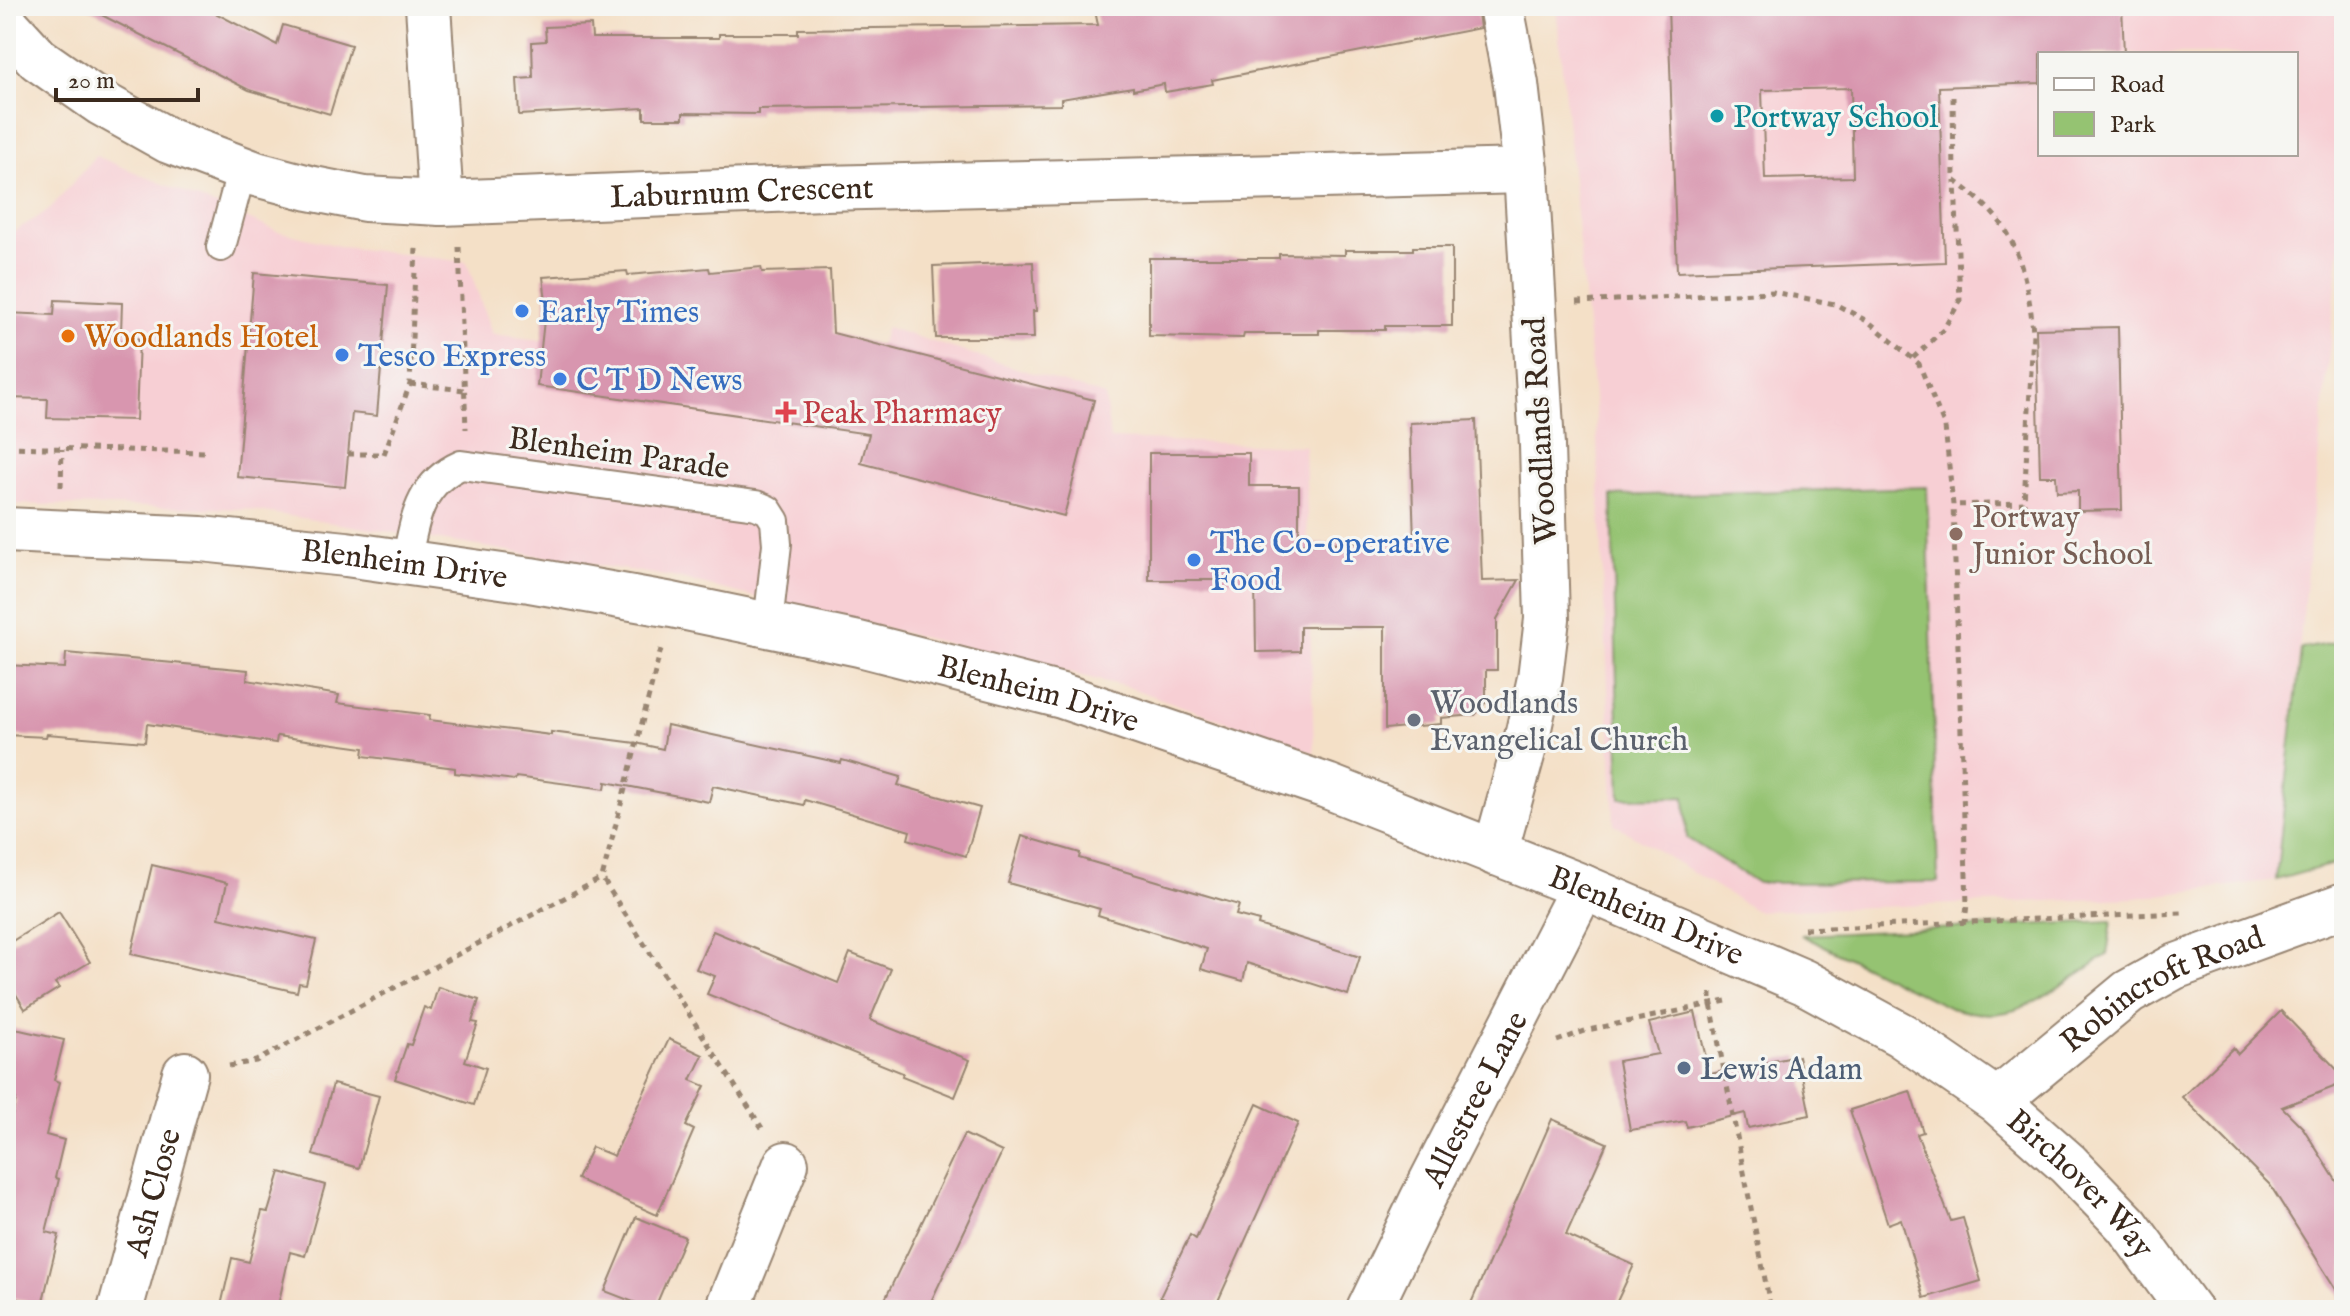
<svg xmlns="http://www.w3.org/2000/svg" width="2350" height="1316" viewBox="0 0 2350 1316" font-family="'IM FELL English',serif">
<rect width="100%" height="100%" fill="#f6f6f2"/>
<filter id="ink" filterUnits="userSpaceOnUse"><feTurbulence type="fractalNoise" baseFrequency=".0125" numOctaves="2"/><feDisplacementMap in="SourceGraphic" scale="16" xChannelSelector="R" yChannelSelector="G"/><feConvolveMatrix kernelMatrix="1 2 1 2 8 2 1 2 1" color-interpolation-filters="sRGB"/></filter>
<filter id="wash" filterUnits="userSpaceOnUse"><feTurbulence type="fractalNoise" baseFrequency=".006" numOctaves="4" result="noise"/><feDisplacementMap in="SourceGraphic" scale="32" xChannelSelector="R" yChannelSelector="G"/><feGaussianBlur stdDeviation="1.8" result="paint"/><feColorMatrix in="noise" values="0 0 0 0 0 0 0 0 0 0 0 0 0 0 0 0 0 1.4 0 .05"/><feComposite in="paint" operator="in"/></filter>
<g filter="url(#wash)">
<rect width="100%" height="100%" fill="#f4e0c7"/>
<g fill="#f7cfd4" fill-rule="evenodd">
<path d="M1556,6H2344V204L2276,880L2136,898L1756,911L1614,824L1596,418ZM2040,54H2296V154H2040Z"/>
<path d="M96,156L277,231L343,247L467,262L492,334L869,381L886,327L1105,396L1110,439L1305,446L1314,753L1128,687L672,577L245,509L6,504V236L48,211Z"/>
</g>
<g fill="#95c372" stroke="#687648" stroke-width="2">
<path d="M1927,487L1938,882L1758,883L1687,838L1685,797L1620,798L1612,496Z"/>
<path d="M2344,641V861L2276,880L2301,649Z"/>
<path d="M2112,921L2107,955C2082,971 2035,1007 2007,1012C1988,1016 1969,1013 1950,1008L1801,935Z"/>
</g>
<g id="blocks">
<g fill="#d896af" fill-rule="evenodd">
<path d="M84,6H202L277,45L283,25L351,45L330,114L249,90Z"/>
<path d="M1094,6H1477L1480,28L1212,80L1213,84L1165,92L1164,84L1133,90V87L1061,99V105L758,109V114L683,113V119H644V108L519,115L517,79L533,78L532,42L546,41L545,27L591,25L592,38H719V34H798V29L1098,25Z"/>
<path d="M1668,6H2122L2124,54H2040V83L1939,87L1945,262L1677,272ZM1851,88L1853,177L1765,179L1762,90Z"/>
<path d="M1413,247H1452V326H1385V330H1319V334H1244L1243,338L1149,336V258H1279V254L1345,255V250H1413Z"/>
<path d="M1033,262L1036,311H1033L1034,338H936L933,266Z"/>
<path d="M761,267L762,272L830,270L833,333L1094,400L1064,516L861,463L869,434L537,386L546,301L543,277L627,271L628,275L709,268L710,272Z"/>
<path d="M254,273L388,285L377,416L352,413L345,487L237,477Z"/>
<path d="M55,300L122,303L121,333L139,339L136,420L47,418L48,399L6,398V313L54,315Z"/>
<path d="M2118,327L2122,510L2078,511V491L2057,492L2056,476H2040L2036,329Z"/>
<path d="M1476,420L1482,581L1519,580L1497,619V670H1486V702L1475,715L1441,718V724L1385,729V627H1300V651L1256,652L1255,580H1149V453H1249V486H1299V544L1414,540L1410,423Z"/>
<path d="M66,653L248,670L247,680L339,695L337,703L430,715L429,720L551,735V732L636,743L663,749L667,725L841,763L842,760L901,777L898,785L980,808L966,856L908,839L910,831L805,800L804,805L713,786L709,802L606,782L605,789L516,777L515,780L455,773V768L363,756L364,748L277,736L276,743L147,724L145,742L47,734L46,737L6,735V665L65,668Z"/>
<path d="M1022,836L1080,853L1079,858L1239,905L1236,915L1259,921L1258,925L1360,957L1348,995L1247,963L1243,981L1201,969L1207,949L1098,915L1100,909L1008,883Z"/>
<path d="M152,865L227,883L219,918L316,940L306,984L299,983L297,992L131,954Z"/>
<path d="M59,912L90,962L55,983L59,988L25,1009L6,978V945Z"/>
<path d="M713,931L838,983L850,953L891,969L870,1020L970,1060L955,1097L902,1076L903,1073L707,994L715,976L696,969Z"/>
<path d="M438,987L479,1000L472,1022L478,1023L465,1061L486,1068L474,1105L395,1079L407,1044L411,1045L424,1007L431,1010Z"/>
<path d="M2281,1011L2344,1077V1083L2282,1107L2303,1128L2344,1193V1302L2270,1185L2182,1097L2233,1048L2238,1054Z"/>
<path d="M1695,1012L1710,1074L1798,1056L1810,1115L1748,1128L1745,1113L1687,1127L1685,1121L1630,1130L1618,1061L1658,1054L1649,1023Z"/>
<path d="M11,1028L64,1040L54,1080L59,1082L46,1135L64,1140L55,1178L59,1179L46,1232L59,1235L42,1305L6,1296V1142L16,1099L6,1097V1050Z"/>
<path d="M669,1039L703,1055L691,1080L705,1086L686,1126L694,1130L657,1215L577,1179L592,1147L614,1156Z"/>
<path d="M333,1084L379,1096L359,1168L313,1155Z"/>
<path d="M1910,1091L1923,1132L1917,1134L1951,1221L1963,1218L1981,1281L1924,1298L1901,1219L1888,1224L1850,1110Z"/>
<path d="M1257,1104L1298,1123L1214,1310H1186L1160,1297L1190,1235L1196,1239Z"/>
<path d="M1552,1119L1607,1143L1566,1235L1634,1265L1613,1310H1468Z"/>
<path d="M964,1134L1002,1152L971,1217L927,1310H880Z"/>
<path d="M280,1172L325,1185L305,1256L290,1252L277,1310H220L232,1258L249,1262L262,1211L268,1212Z"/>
<path d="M636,1217L685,1237L654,1310L605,1291Z"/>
</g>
</g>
</g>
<g filter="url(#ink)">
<use href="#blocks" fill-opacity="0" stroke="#988572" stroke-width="2"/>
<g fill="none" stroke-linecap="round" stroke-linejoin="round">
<defs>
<g id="service">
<path d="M221,247L242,169"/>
<path d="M406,562C415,521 418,484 461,465L756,505L768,510L775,521L777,544L768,624"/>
</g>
<g id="minor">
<path d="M428,6L441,203"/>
<path id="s1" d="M120,1310L185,1074"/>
<path d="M727,1310L786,1164"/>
</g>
<g id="tertiary">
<path id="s2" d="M6,24L38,59L101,103L169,141L256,174L309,188L365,199L441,203L824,188L1526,171"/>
<path id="s3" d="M6,530L201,539L346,554L530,580L672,605L859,644L1062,696L1327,786L1583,887L1804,982L1901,1035L1997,1101L2068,1164L2127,1225L2189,1310"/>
<path d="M1495,853L1527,737L1540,678L1547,619L1542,446L1526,171L1516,84L1501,6"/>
<path id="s4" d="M1997,1101L2129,992L2174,967L2344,905"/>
<path id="s5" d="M1369,1310L1422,1200L1583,887"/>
</g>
</defs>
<use href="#service" stroke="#988572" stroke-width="32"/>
<use href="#minor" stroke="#988572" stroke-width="48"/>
<use href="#tertiary" stroke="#988572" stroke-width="48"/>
<g stroke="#988572" stroke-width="5" stroke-dasharray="6 6" stroke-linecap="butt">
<path d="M1953,97L1954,180C1971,192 1987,206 2000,222C2021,248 2031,300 2033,333L2024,503L1953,505"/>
<path d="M459,247L466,429"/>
<path d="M1577,302L1773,292L1835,304L1869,322L1919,364L1945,427L1953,505L1967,904L1965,922"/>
<path d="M1913,358L1943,330L1960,301L1955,181"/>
<path d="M410,384L464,390"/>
<path d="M6,447L206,452"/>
<path d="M348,454H384L410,384L416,248"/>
<path d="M61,487L62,449"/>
<path d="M661,649L602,878L762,1128"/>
<path d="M1804,929L2182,913"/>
<path d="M1711,993V1004L1771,1310"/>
<path d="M1557,1041L1588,1030L1726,1001"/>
<path d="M229,1066L256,1061L602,878"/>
</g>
<use href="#service" stroke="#fff" stroke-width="28"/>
<use href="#minor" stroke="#fff" stroke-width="44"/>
<use href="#tertiary" stroke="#fff" stroke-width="44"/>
</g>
</g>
<circle fill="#0f9aa8" stroke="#f6f6f2" stroke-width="3" cx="1717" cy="116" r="8"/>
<g fill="#3f7fe0" stroke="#f6f6f2" stroke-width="3">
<circle cx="522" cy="311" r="8"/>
<circle cx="342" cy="355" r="8"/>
<circle cx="560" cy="379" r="8"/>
<circle cx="1194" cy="560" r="8"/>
</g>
<circle fill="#e8710a" stroke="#f6f6f2" stroke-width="3" cx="68" cy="336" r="8"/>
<path fill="#e0444e" stroke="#f6f6f2" stroke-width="3" d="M782 400h8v8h8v8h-8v8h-8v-8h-8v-8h8z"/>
<circle fill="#8d6e63" stroke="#f6f6f2" stroke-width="3" cx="1956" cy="534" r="8"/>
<circle fill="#6b7280" stroke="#f6f6f2" stroke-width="3" cx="1414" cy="720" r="8"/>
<circle fill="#5c6f8a" stroke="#f6f6f2" stroke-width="3" cx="1684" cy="1068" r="8"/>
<g text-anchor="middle" stroke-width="6" stroke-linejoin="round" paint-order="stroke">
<g font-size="32" fill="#0d838f" stroke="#f6f6f2" text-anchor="start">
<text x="1733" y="127">Portway School</text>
</g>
<g font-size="32" fill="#3b2a1e" stroke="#f6f6f2">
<text dy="11" stroke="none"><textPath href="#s2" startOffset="784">Laburnum Crescent</textPath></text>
<text transform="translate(1539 431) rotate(-93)" y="11">Woodlands Road</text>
<text transform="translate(619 452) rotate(8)" y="11">Blenheim Parade</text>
<text dy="11" stroke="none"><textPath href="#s3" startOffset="400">Blenheim Drive</textPath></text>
<text dy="11" stroke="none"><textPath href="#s3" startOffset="1048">Blenheim Drive</textPath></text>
<text dy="11" stroke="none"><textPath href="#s3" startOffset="1696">Blenheim Drive</textPath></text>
<text dy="11" stroke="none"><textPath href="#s4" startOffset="202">Robincroft Road</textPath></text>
<text dy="11" stroke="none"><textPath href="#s5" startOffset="236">Allestree Lane</textPath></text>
<text dy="11" stroke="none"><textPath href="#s3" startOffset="2212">Birchover Way</textPath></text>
<text dy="11" stroke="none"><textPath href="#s1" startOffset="122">Ash Close</textPath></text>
</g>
<g font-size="32" fill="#366cbe" stroke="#f6f6f2" text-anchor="start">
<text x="538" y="322">Early Times</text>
<text x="358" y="366">Tesco Express</text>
<text x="576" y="390">C T D News</text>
<text x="1210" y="553">The Co-operative<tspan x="1210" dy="37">Food</tspan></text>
</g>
<g font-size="32" fill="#c56008" stroke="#f6f6f2" text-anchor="start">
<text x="84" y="347">Woodlands Hotel</text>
</g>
<g font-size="32" fill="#be3a42" stroke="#f6f6f2" text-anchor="start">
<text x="802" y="423">Peak Pharmacy</text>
</g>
<g font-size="32" fill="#785e54" stroke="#f6f6f2" text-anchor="start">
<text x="1972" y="527">Portway<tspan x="1972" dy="37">Junior School</tspan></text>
</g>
<g font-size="32" fill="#5b616d" stroke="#f6f6f2" text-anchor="start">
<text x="1430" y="713">Woodlands<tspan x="1430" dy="37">Evangelical Church</tspan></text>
</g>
<g font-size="32" fill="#4e5e75" stroke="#f6f6f2" text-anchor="start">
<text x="1700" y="1079">Lewis Adam</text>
</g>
</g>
<rect width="2350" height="1316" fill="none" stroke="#f6f6f2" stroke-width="32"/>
<rect x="2038" y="52" width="260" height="104" fill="#f6f6f2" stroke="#aba49d" stroke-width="2"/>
<rect x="2054" y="78" width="40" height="12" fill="#ffffff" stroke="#aba49d" stroke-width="2"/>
<text x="2110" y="92" font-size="24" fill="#3b2a1e">Road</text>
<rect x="2054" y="112" width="40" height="24" fill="#95c372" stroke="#aba49d" stroke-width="2"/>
<text x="2110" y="132" font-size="24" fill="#3b2a1e">Park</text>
<path d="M56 88v12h142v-12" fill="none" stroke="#3b2a1e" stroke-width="4"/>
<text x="68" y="88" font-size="24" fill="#3b2a1e" stroke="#f6f6f2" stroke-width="6" paint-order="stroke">20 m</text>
</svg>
